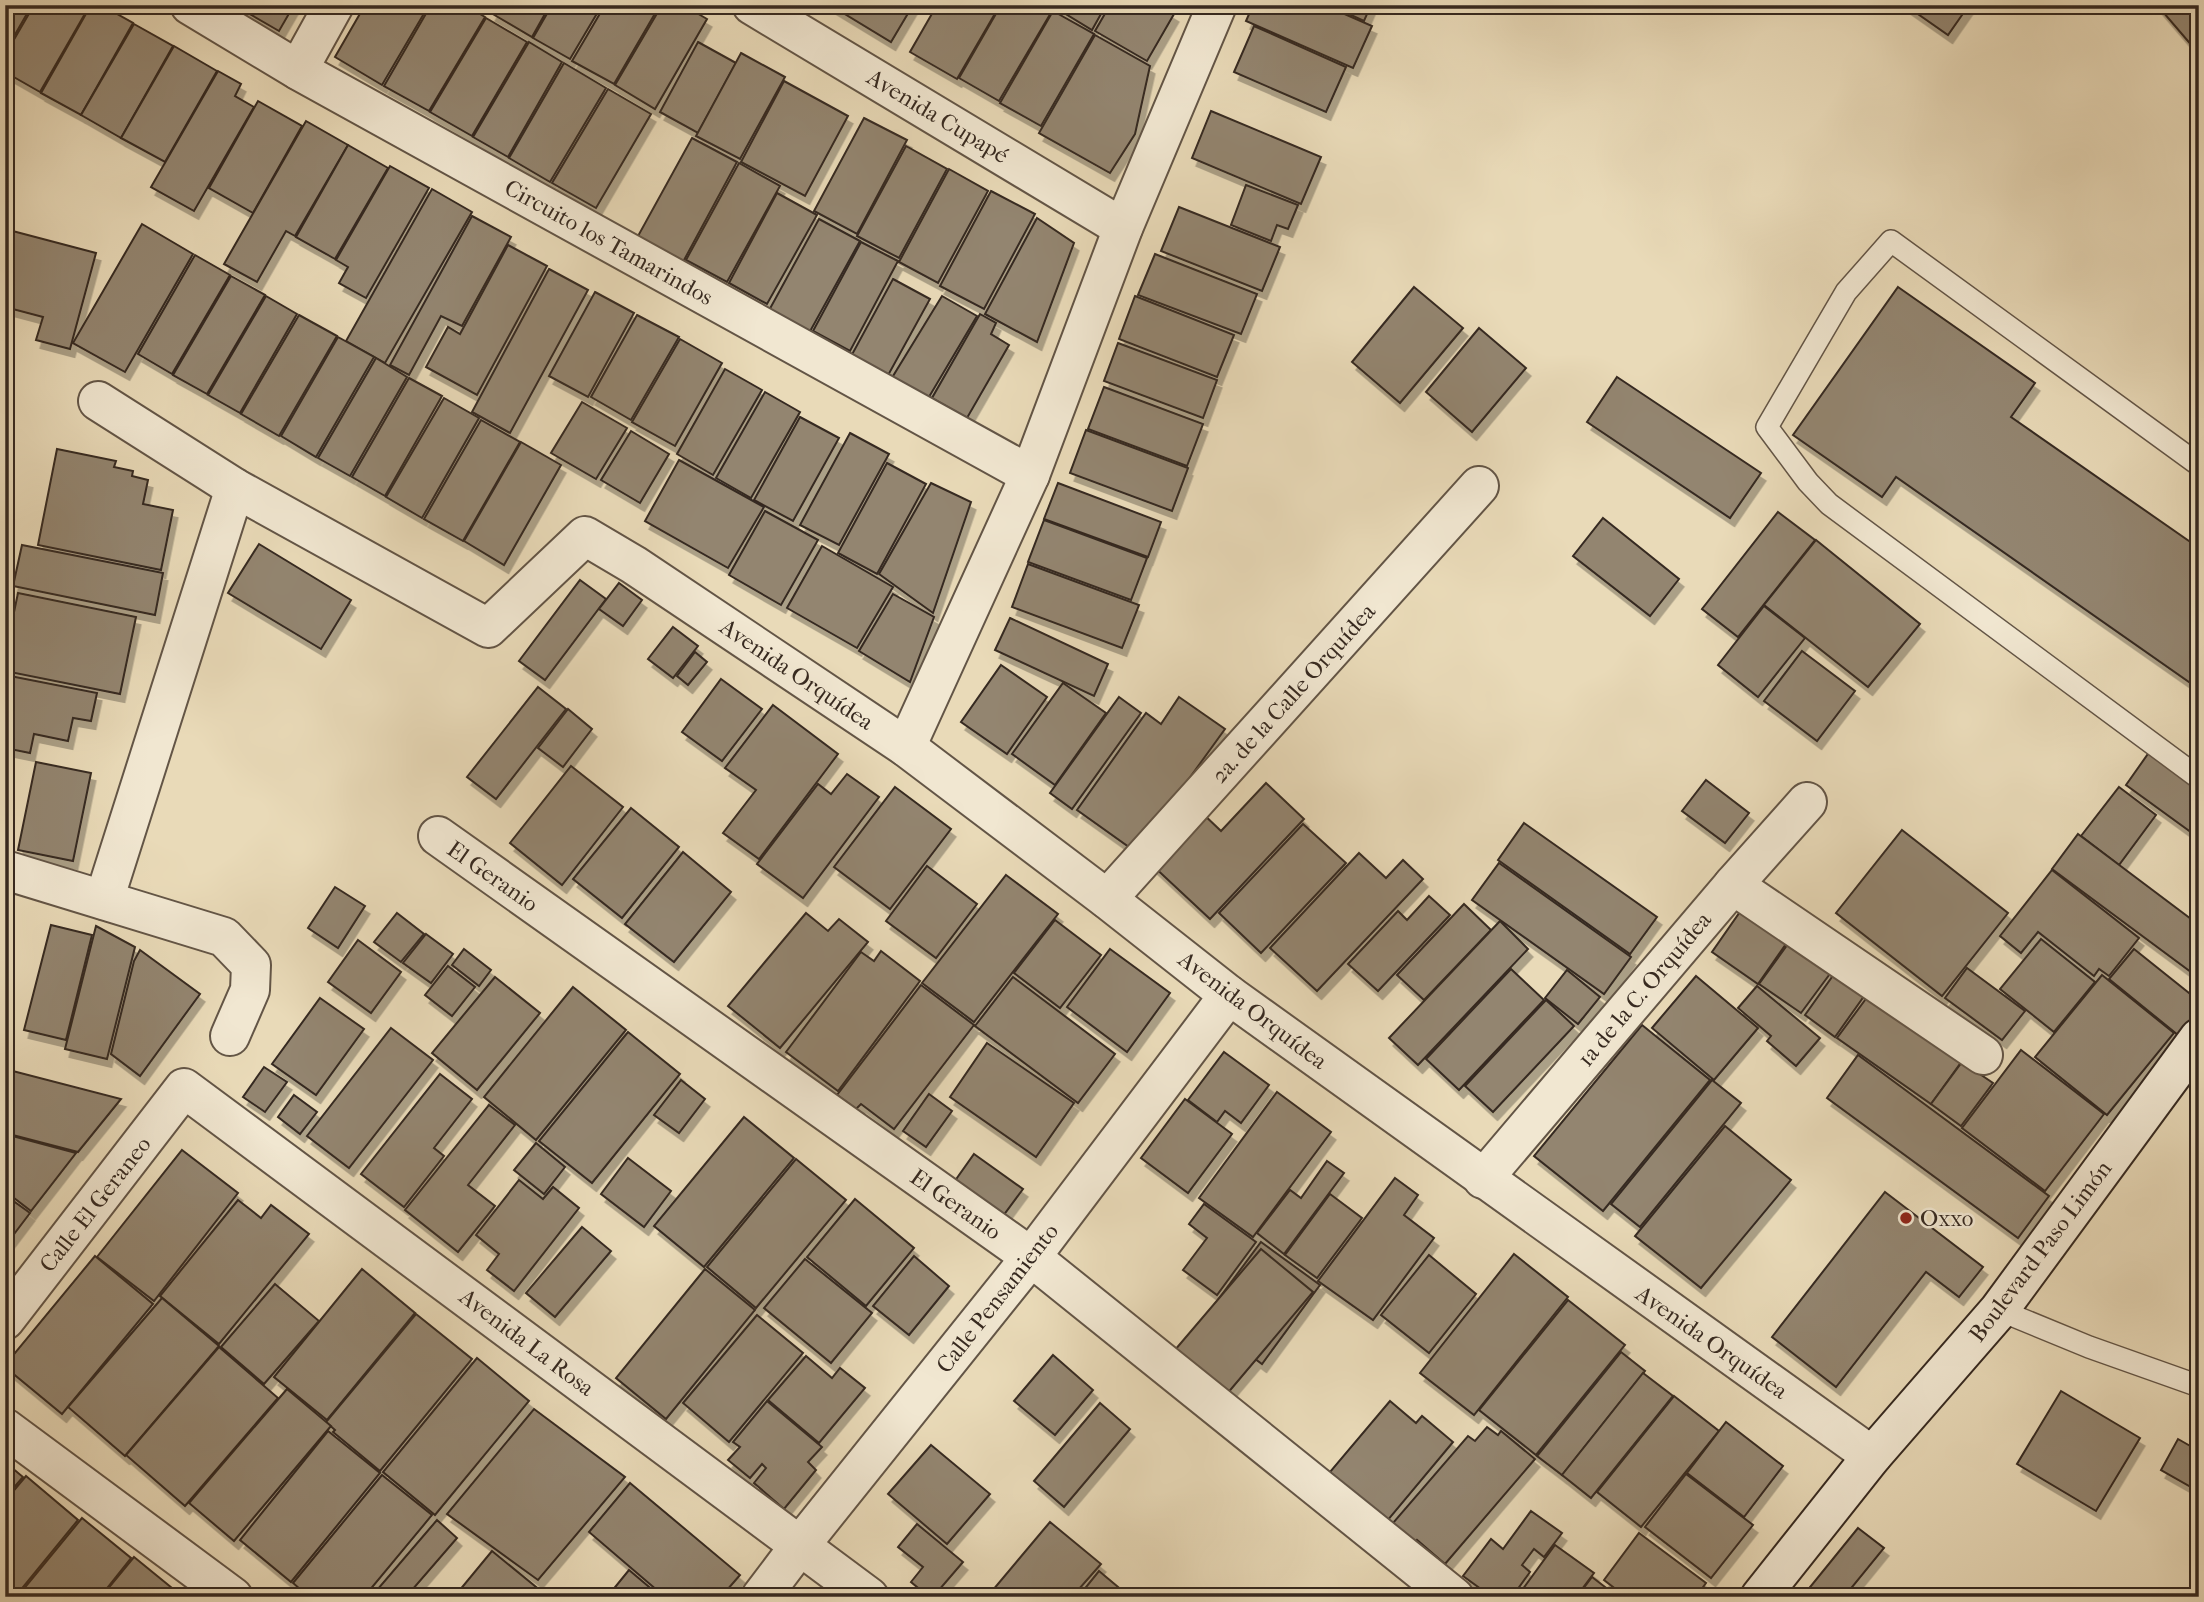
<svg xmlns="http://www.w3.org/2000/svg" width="2204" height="1602" viewBox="0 0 2204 1602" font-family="'IM FELL French Canon',serif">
<defs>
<filter id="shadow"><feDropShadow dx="4.5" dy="8" stdDeviation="0" flood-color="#0004"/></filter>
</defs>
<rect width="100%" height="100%" fill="#e9dab8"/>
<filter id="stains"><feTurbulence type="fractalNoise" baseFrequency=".00286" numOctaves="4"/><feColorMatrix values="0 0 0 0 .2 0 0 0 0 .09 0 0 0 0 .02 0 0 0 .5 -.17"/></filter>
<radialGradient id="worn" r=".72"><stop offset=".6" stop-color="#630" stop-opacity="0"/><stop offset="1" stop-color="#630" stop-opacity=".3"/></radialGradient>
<g fill="#93856f" stroke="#362920" stroke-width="2" filter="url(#shadow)">
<path d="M5,5H32L5,52Z"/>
<path d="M34,5H90L40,92L5,72V55Z"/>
<path d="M91,5H101L133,23L81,115L41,93Z"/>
<path d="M234,5H294L279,31Z"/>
<path d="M365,5H429L382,85L335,57Z"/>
<path d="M431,5H465L485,17L429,111L384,86Z"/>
<path d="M496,5H550L532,37L491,13Z"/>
<path d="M552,5H602L570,59L533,38Z"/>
<path d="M605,5H660L614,84L572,61Z"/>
<path d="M662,5H683L707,19L655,109L615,85Z"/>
<path d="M830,5H913L891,42Z"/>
<path d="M937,5H1000L957,79L910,52Z"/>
<path d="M1001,5H1043L1052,11L999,101L959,78Z"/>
<path d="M1051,5H1106L1092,30Z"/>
<path d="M1110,5H1159L1174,14L1147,61L1095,31Z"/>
<path d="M1253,5H1324L1372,26L1353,68L1246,21Z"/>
<path d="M1329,5H1371L1364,21Z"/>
<path d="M1905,5H1969L1948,35Z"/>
<path d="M2157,5H2199V54Z"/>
<path d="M1053,11L1094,34L1041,126L1000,103Z"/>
<path d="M486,18L527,42L472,136L430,112Z"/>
<path d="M134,24L173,46L121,138L81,115Z"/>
<path d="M1254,26L1346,67L1326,112L1234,72Z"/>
<path d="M1095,35L1150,66L1135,134L1110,173L1039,133Z"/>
<path d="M529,42L562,62L508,157L473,137Z"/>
<path d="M698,42L736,63L698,133L660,112Z"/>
<path d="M174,46L217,71L165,162L121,138Z"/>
<path d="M741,53L785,77L740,159L696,136Z"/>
<path d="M564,63L606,88L550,182L509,158Z"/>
<path d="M218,71L241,84L235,96L254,107L194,211L151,187Z"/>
<path d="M784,81L848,116L805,196L741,162Z"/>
<path d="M608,89L651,114L596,208L552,183Z"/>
<path d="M258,101L302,126L253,213L209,188Z"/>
<path d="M1211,111L1321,157L1301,204L1192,158Z"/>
<path d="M864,118L907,140L857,234L814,211Z"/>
<path d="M306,121L348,145L295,236L286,231L257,282L224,264Z"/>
<path d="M692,138L737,162L683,262L638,236Z"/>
<path d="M348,145L388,168L335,259L296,237Z"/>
<path d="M906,146L947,169L899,258L857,236Z"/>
<path d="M739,163L780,186L727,282L686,260Z"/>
<path d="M390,166L429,188L366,298L339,283L348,267L336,260Z"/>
<path d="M949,169L988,191L938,283L899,262Z"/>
<path d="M1246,185L1298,205L1288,229L1277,225L1271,241L1231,225Z"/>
<path d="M432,189L472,212L385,363L346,341Z"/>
<path d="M991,191L1035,214L984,309L940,286Z"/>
<path d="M777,193L817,215L767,304L729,283Z"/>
<path d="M1179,207L1280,247L1262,291L1161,251Z"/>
<path d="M472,216L511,237L462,326L441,316L409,375L390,365Z"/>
<path d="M1037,218L1074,243L1037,342L985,314Z"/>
<path d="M819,219L860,241L808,335L767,314Z"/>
<path d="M142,224L193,254L125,372L73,343Z"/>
<path d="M5,229L96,253L70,349L36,340L43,317L5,307Z"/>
<path d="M861,242L898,261L850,351L813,331Z"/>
<path d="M508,245L547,266L477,395L426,367L448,327L460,334Z"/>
<path d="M1155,254L1257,294L1241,334L1138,295Z"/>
<path d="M195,255L230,275L172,374L138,354Z"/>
<path d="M549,269L588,290L510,433L472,412Z"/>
<path d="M231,276L265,295L207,394L173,375Z"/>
<path d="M893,279L930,299L886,379L849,360Z"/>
<path d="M1414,287L1463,328L1400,403L1352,362Z"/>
<path d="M1898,287L2035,383L2011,417L2199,548V689L1896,477L1882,497L1793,435Z"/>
<path d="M595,292L634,313L588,397L549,376Z"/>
<path d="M266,296L297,314L240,413L208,395Z"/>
<path d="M942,296L977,316L926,402L890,381Z"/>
<path d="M1135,296L1234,335L1217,377L1119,339Z"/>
<path d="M980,314L996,323L991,334L1009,345L967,418L932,398Z"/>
<path d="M299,315L337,336L279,436L241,414Z"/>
<path d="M637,315L679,337L631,420L591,397Z"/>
<path d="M1479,328L1526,368L1472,432L1426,392Z"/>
<path d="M338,337L374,357L316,457L281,436Z"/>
<path d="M680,339L722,363L675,446L632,422Z"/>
<path d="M1118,343L1217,380L1203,418L1104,381Z"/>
<path d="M376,358L407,377L350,476L318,458Z"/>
<path d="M725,369L762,390L713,475L677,454Z"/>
<path d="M1617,377L1761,473L1730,518L1587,422Z"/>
<path d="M409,378L442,396L385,496L352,477Z"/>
<path d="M1104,387L1203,424L1187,466L1088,429Z"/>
<path d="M765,392L800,412L751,498L716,478Z"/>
<path d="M444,398L479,418L422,518L386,497Z"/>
<path d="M582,402L627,428L596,479L551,453Z"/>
<path d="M800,417L839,438L793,521L754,500Z"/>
<path d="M481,420L520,442L463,541L424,519Z"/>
<path d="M1086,430L1188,468L1172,511L1070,473Z"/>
<path d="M631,431L669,454L640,503L601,480Z"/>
<path d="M850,433L889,454L839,545L800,525Z"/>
<path d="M521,442L561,465L504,565L464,541Z"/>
<path d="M57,449L116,461L114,467L133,471L132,476L148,480L143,504L173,510L161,570L38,545Z"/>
<path d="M679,460L764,507L728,568L645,521Z"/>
<path d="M887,463L926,484L877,574L838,553Z"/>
<path d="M931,483L971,502L933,613L879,574Z"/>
<path d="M1058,483L1161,522L1148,557L1044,519Z"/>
<path d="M765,511L818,540L781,605L729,575Z"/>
<path d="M1778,512L1815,540L1738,637L1702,609Z"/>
<path d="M1603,518L1679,579L1650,616L1573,556Z"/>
<path d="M1044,520L1147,558L1131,600L1028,562Z"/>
<path d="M1816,540L1920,624L1868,687L1764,605Z"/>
<path d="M259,544L351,600L321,649L228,593Z"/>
<path d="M22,545L163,573L155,615L13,586Z"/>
<path d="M822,546L893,587L857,648L787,608Z"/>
<path d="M1028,564L1139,605L1122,648L1012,607Z"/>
<path d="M580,580L606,599L545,680L519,661Z"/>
<path d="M619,583L642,600L623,626L599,609Z"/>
<path d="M18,593L136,617L120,694L5,671V655Z"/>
<path d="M893,594L934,617L910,682L859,651Z"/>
<path d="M1764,606L1805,638L1758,697L1718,665Z"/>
<path d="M1010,618L1108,664L1094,696L995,650Z"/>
<path d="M673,627L698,646L673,678L648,659Z"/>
<path d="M1802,651L1855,691L1817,741L1764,701Z"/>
<path d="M695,652L707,662L688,685L677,676Z"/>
<path d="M1001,665L1047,697L1007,754L961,722Z"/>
<path d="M5,675L97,693L91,721L73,718L68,741L34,734L30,753L5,748Z"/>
<path d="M721,679L762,709L722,761L682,732Z"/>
<path d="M1063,683L1106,713L1055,785L1012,754Z"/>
<path d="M538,687L566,709L496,799L467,777Z"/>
<path d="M1119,697L1141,713L1072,809L1050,793Z"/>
<path d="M1179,697L1225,729L1136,852L1077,810L1146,713L1161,724Z"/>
<path d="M773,705L838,754L759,859L723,833L756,790L725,768Z"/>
<path d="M568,709L592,729L563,767L538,748Z"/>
<path d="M2150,751L2199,787V838L2126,785Z"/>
<path d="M36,762L91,773L73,861L18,850Z"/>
<path d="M571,766L623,807L562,885L510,843Z"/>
<path d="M847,774L879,797L803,898L757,864L818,784L831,794Z"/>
<path d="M1706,780L1749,813L1725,843L1682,811Z"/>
<path d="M1266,783L1304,819L1210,919L1151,864L1200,811L1221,831Z"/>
<path d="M895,787L951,829L890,909L834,867Z"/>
<path d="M2119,787L2156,815L2119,865L2081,836Z"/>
<path d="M631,808L679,847L622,918L573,879Z"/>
<path d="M1524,823L1657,917L1630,954L1498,860Z"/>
<path d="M1303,824L1346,863L1261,953L1219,913Z"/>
<path d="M1902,830L2008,913L1942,996L1836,913Z"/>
<path d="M2078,834L2199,925V978L2052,869Z"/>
<path d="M683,852L731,892L674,962L625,924Z"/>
<path d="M1359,853L1386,878L1403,860L1423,879L1317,991L1270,948Z"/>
<path d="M1499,863L1631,957L1604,994L1472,900Z"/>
<path d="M927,866L977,904L936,958L886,921Z"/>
<path d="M2052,870L2139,938L2109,976L2099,969L2094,976L2038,932L2021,953L2000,936Z"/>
<path d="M1006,875L1058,914L974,1022L922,983Z"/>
<path d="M335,887L365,906L338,948L308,928Z"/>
<path d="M1429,896L1450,915L1378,991L1348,964L1398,911L1407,920Z"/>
<path d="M1464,904L1491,930L1424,1000L1397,975Z"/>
<path d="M1742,909L1788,941L1758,984L1712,952Z"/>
<path d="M397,913L424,934L401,962L374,942Z"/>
<path d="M806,913L828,931L839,919L868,942L780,1048L728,1006Z"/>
<path d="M1055,920L1101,955L1060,1008L1014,973Z"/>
<path d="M1500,921L1528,949L1418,1065L1389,1038Z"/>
<path d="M51,925L92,935L66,1040L24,1030Z"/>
<path d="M96,926L135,947L107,1059L65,1049Z"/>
<path d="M426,934L453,954L431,983L403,963Z"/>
<path d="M1793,937L1835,967L1801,1013L1759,984Z"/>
<path d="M2041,939L2095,982L2054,1032L2000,989Z"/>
<path d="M358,940L401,972L371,1013L328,982Z"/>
<path d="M464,949L491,970L479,986L452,965Z"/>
<path d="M1110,949L1170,993L1127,1052L1067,1007Z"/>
<path d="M2134,949L2199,1001V1009L2178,1035L2109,979Z"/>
<path d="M140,950L200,994L140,1076L111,1054L134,961Z"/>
<path d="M881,951L920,981L838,1091L786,1052L861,952L874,961Z"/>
<path d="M448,966L475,987L452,1016L425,995Z"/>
<path d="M1967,968L2025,1011L2002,1040L1945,998Z"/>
<path d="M1511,969L1544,1000L1459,1090L1426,1059Z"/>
<path d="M1567,970L1600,997L1578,1024L1545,998Z"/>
<path d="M1837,970L1867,992L1835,1037L1805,1015Z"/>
<path d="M2102,975L2174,1033L2107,1115L2035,1057Z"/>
<path d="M1696,976L1758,1028L1714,1080L1652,1028Z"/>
<path d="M495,977L540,1013L477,1090L432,1053Z"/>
<path d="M1013,977L1115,1054L1078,1103L975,1026Z"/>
<path d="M921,985L974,1025L894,1129L861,1104L856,1109L837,1095Z"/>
<path d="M1757,986L1820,1038L1796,1066L1767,1041L1771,1036L1738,1008Z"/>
<path d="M573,987L626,1030L536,1140L484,1097Z"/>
<path d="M1868,996L1962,1061L1931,1104L1837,1038Z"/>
<path d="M320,998L364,1029L316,1095L272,1064Z"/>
<path d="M1546,1000L1574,1026L1493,1112L1465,1086Z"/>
<path d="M1642,1025L1710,1080L1603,1211L1534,1156Z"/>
<path d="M391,1028L433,1060L349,1168L307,1136Z"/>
<path d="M628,1032L680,1074L592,1183L539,1141Z"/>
<path d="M987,1043L1074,1103L1036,1157L950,1097Z"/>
<path d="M2021,1050L2104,1114L2045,1191L1962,1128Z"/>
<path d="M1224,1052L1269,1085L1241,1123L1225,1111L1217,1122L1188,1100Z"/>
<path d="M1858,1055L2049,1196L2018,1238L1827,1098Z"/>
<path d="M1962,1062L1993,1083L1961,1126L1931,1104Z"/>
<path d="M264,1067L287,1082L265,1112L243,1097Z"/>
<path d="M5,1069L121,1099L78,1152L5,1133Z"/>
<path d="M440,1074L472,1099L434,1148L444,1156L404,1207L361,1174Z"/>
<path d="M681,1080L705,1099L679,1133L654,1115Z"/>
<path d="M1712,1080L1741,1103L1640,1227L1611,1204Z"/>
<path d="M1277,1092L1331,1132L1253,1237L1199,1198Z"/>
<path d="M929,1094L952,1111L926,1147L903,1131Z"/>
<path d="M294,1095L317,1112L300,1134L278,1117Z"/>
<path d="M1185,1099L1232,1134L1188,1193L1141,1158Z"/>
<path d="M489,1105L515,1125L468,1185L495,1206L458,1252L405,1210Z"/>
<path d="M744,1117L794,1158L704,1267L654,1226Z"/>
<path d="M1725,1126L1791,1180L1701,1288L1635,1236Z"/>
<path d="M5,1134L76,1153L31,1211L5,1191Z"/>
<path d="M536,1143L565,1167L544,1194L514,1170Z"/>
<path d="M182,1150L238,1193L154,1301L97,1257Z"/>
<path d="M974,1154L1023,1189L1000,1220L952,1185Z"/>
<path d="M628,1158L671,1191L644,1227L601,1194Z"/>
<path d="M796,1159L846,1200L756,1308L707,1267Z"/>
<path d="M1327,1161L1344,1173L1284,1254L1257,1233L1290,1190L1301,1198Z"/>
<path d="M1395,1178L1418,1195L1404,1215L1434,1238L1373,1320L1318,1281Z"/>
<path d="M519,1180L543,1199L553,1187L579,1208L514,1291L487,1270L499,1254L476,1235Z"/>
<path d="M1885,1192L1983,1267L1959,1297L1926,1272L1836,1387L1772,1337Z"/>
<path d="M1330,1194L1362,1218L1317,1278L1285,1255Z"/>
<path d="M5,1195L30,1213L5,1246Z"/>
<path d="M855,1199L914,1248L866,1306L807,1257Z"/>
<path d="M238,1200L261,1218L271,1205L309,1234L219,1344L160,1296Z"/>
<path d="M1204,1204L1256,1242L1217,1295L1183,1270L1207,1238L1189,1224Z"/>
<path d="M582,1227L611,1251L555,1317L526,1293Z"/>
<path d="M1261,1242L1320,1285L1262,1364L1224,1336L1212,1352L1191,1336Z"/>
<path d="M1261,1249L1313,1292L1221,1401L1169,1357Z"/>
<path d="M1514,1254L1568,1297L1474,1415L1420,1373Z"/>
<path d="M1429,1255L1476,1294L1429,1353L1381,1315Z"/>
<path d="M95,1256L153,1304L62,1414L5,1367V1365Z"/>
<path d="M914,1256L949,1286L909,1335L873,1306Z"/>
<path d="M805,1259L872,1313L831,1363L764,1308Z"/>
<path d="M362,1269L415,1313L327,1420L274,1377Z"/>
<path d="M705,1269L755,1310L666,1419L616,1378Z"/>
<path d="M275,1284L319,1321L264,1384L221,1347Z"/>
<path d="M162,1298L219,1346L125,1456L68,1407Z"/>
<path d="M1568,1300L1625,1345L1536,1455L1479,1410Z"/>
<path d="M416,1314L472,1359L380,1471L333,1432L335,1430L326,1422Z"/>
<path d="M757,1315L803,1353L729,1442L683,1403Z"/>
<path d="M219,1347L278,1398L185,1506L126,1455Z"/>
<path d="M1621,1352L1645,1371L1562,1475L1537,1456Z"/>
<path d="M1053,1355L1093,1390L1055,1435L1014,1401Z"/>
<path d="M806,1356L832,1378L840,1368L865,1388L819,1443L768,1400Z"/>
<path d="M477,1358L529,1401L435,1515L383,1472Z"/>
<path d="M1643,1373L1673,1396L1591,1498L1562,1475Z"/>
<path d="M287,1389L331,1426L234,1541L189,1503Z"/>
<path d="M2061,1391L2140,1438L2096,1511L2017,1464Z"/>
<path d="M1674,1396L1719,1431L1641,1527L1597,1492Z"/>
<path d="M767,1401L822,1447L808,1462L816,1470L784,1509L754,1483L766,1468L762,1464L750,1478L728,1460L740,1447L733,1442Z"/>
<path d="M1390,1401L1416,1423L1422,1416L1453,1442L1382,1527L1324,1479Z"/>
<path d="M1100,1403L1130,1429L1064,1507L1034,1481Z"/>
<path d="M534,1409L625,1477L538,1580L447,1514Z"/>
<path d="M1726,1422L1783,1466L1744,1517L1687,1473Z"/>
<path d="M1487,1427L1498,1435L1501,1431L1535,1459L1445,1564L1417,1540L1409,1549L1387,1530L1468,1436L1475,1441Z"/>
<path d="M328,1431L380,1473L291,1582L240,1540Z"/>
<path d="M2178,1439L2199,1451L2198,1491L2161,1470Z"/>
<path d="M931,1445L990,1494L947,1544L888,1494Z"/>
<path d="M5,1462L23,1477L5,1498Z"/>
<path d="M1686,1474L1753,1525L1711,1578L1645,1527Z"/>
<path d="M382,1475L432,1515L364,1597H309L293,1583Z"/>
<path d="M26,1476L78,1520L15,1597H5V1501Z"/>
<path d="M630,1483L740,1575L721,1597H665L589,1532Z"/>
<path d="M1531,1511L1562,1533L1544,1557L1534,1549L1522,1565L1530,1572L1512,1597H1492L1463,1576L1491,1539L1503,1549Z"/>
<path d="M82,1518L131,1558L100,1597H17Z"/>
<path d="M437,1520L457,1538L406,1597H371Z"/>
<path d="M1050,1522L1101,1564L1072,1597H987Z"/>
<path d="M917,1524L963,1562L933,1597H929L911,1582L923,1567L898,1547Z"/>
<path d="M1858,1528L1884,1548L1844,1597H1802Z"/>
<path d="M1639,1533L1706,1583L1696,1597H1626L1604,1580Z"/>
<path d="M1555,1545L1594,1573L1576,1597H1517Z"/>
<path d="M492,1551L541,1591L537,1597H454Z"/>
<path d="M134,1557L183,1597H101Z"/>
<path d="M629,1570L661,1597H607Z"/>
<path d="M1099,1571L1130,1597H1078Z"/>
<path d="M1592,1577L1618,1597H1577Z"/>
</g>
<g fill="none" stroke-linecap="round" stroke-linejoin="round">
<defs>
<g id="lane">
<path d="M2199,465L1891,241L1846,292L1767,427L1808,482L1829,504L2199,778"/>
<path d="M1999,1310L2089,1347L2199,1386"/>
</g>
<g id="street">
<path d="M190,5L298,70L1030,475"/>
<path d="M752,5L1123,228"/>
<path d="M298,70L334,5"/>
<path d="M98,401L235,488L488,628L585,536L634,565L906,747L1107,899L1229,995L1872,1456"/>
<path d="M906,747L1030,475L1123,228L1217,5"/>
<path d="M438,836L1031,1257L1454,1597"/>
<path d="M5,870L224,937L251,965L250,990L230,1036"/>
<path d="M1733,885L1983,1055"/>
<path d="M1107,899L1479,486"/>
<path d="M104,900L235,488"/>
<path d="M1483,1179L1733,885L1807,802"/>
<path d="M5,1320L184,1088L869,1597"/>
<path d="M5,1428L233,1597"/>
<path d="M761,1597L801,1544L1031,1257L1229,995"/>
</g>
<path id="secondary" d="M1760,1597L1872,1456L1999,1310L2199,1038"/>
</defs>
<use href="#lane" stroke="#635546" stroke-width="24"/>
<use href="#street" stroke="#635546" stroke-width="42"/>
<use href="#secondary" stroke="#362920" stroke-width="42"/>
<use href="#lane" stroke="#f1e7d1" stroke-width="21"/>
<use href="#street" stroke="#f1e7d1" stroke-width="38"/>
<use href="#secondary" stroke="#f1e7d1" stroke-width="38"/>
</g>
<circle fill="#8f2418" stroke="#f1e7d1" stroke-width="2.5" cx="1906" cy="1218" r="7"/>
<g text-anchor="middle" stroke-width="5" stroke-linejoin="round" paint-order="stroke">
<g font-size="23" fill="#362920" stroke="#f1e7d1">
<text transform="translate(938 116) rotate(31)" y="8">Avenida Cupapé</text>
<text transform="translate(609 242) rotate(29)" y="8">Circuito los Tamarindos</text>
<text transform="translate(797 674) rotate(34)" y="8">Avenida Orquídea</text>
<text transform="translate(1293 693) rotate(-48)" y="8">2a. de la Calle Orquídea</text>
<text transform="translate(493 876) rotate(35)" y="8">El Geranio</text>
<text transform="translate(1644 989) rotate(-50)" y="8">1a de la C. Orquídea</text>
<text transform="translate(1253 1010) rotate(37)" y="8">Avenida Orquídea</text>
<text transform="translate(95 1204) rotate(-52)" y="8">Calle El Geraneo</text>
<text transform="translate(956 1204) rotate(35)" y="8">El Geranio</text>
<text transform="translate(2040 1251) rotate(-53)" y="8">Boulevard Paso Limón</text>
<text transform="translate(997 1298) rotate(-52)" y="8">Calle Pensamiento</text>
<text transform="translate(527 1342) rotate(37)" y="8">Avenida La Rosa</text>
<text transform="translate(1712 1342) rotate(35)" y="8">Avenida Orquídea</text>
</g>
<g font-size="23" fill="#362920" stroke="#f1e7d1" text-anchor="start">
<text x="1920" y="1226">Oxxo</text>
</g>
</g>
<rect width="2204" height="1602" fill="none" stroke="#e9dab8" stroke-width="28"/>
<rect x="7" y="7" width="2190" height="1588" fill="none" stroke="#362920" stroke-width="3.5"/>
<rect x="14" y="14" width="2176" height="1574" fill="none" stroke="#362920" stroke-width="2"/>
<rect width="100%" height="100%" filter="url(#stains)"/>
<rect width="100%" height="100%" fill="url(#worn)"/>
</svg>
